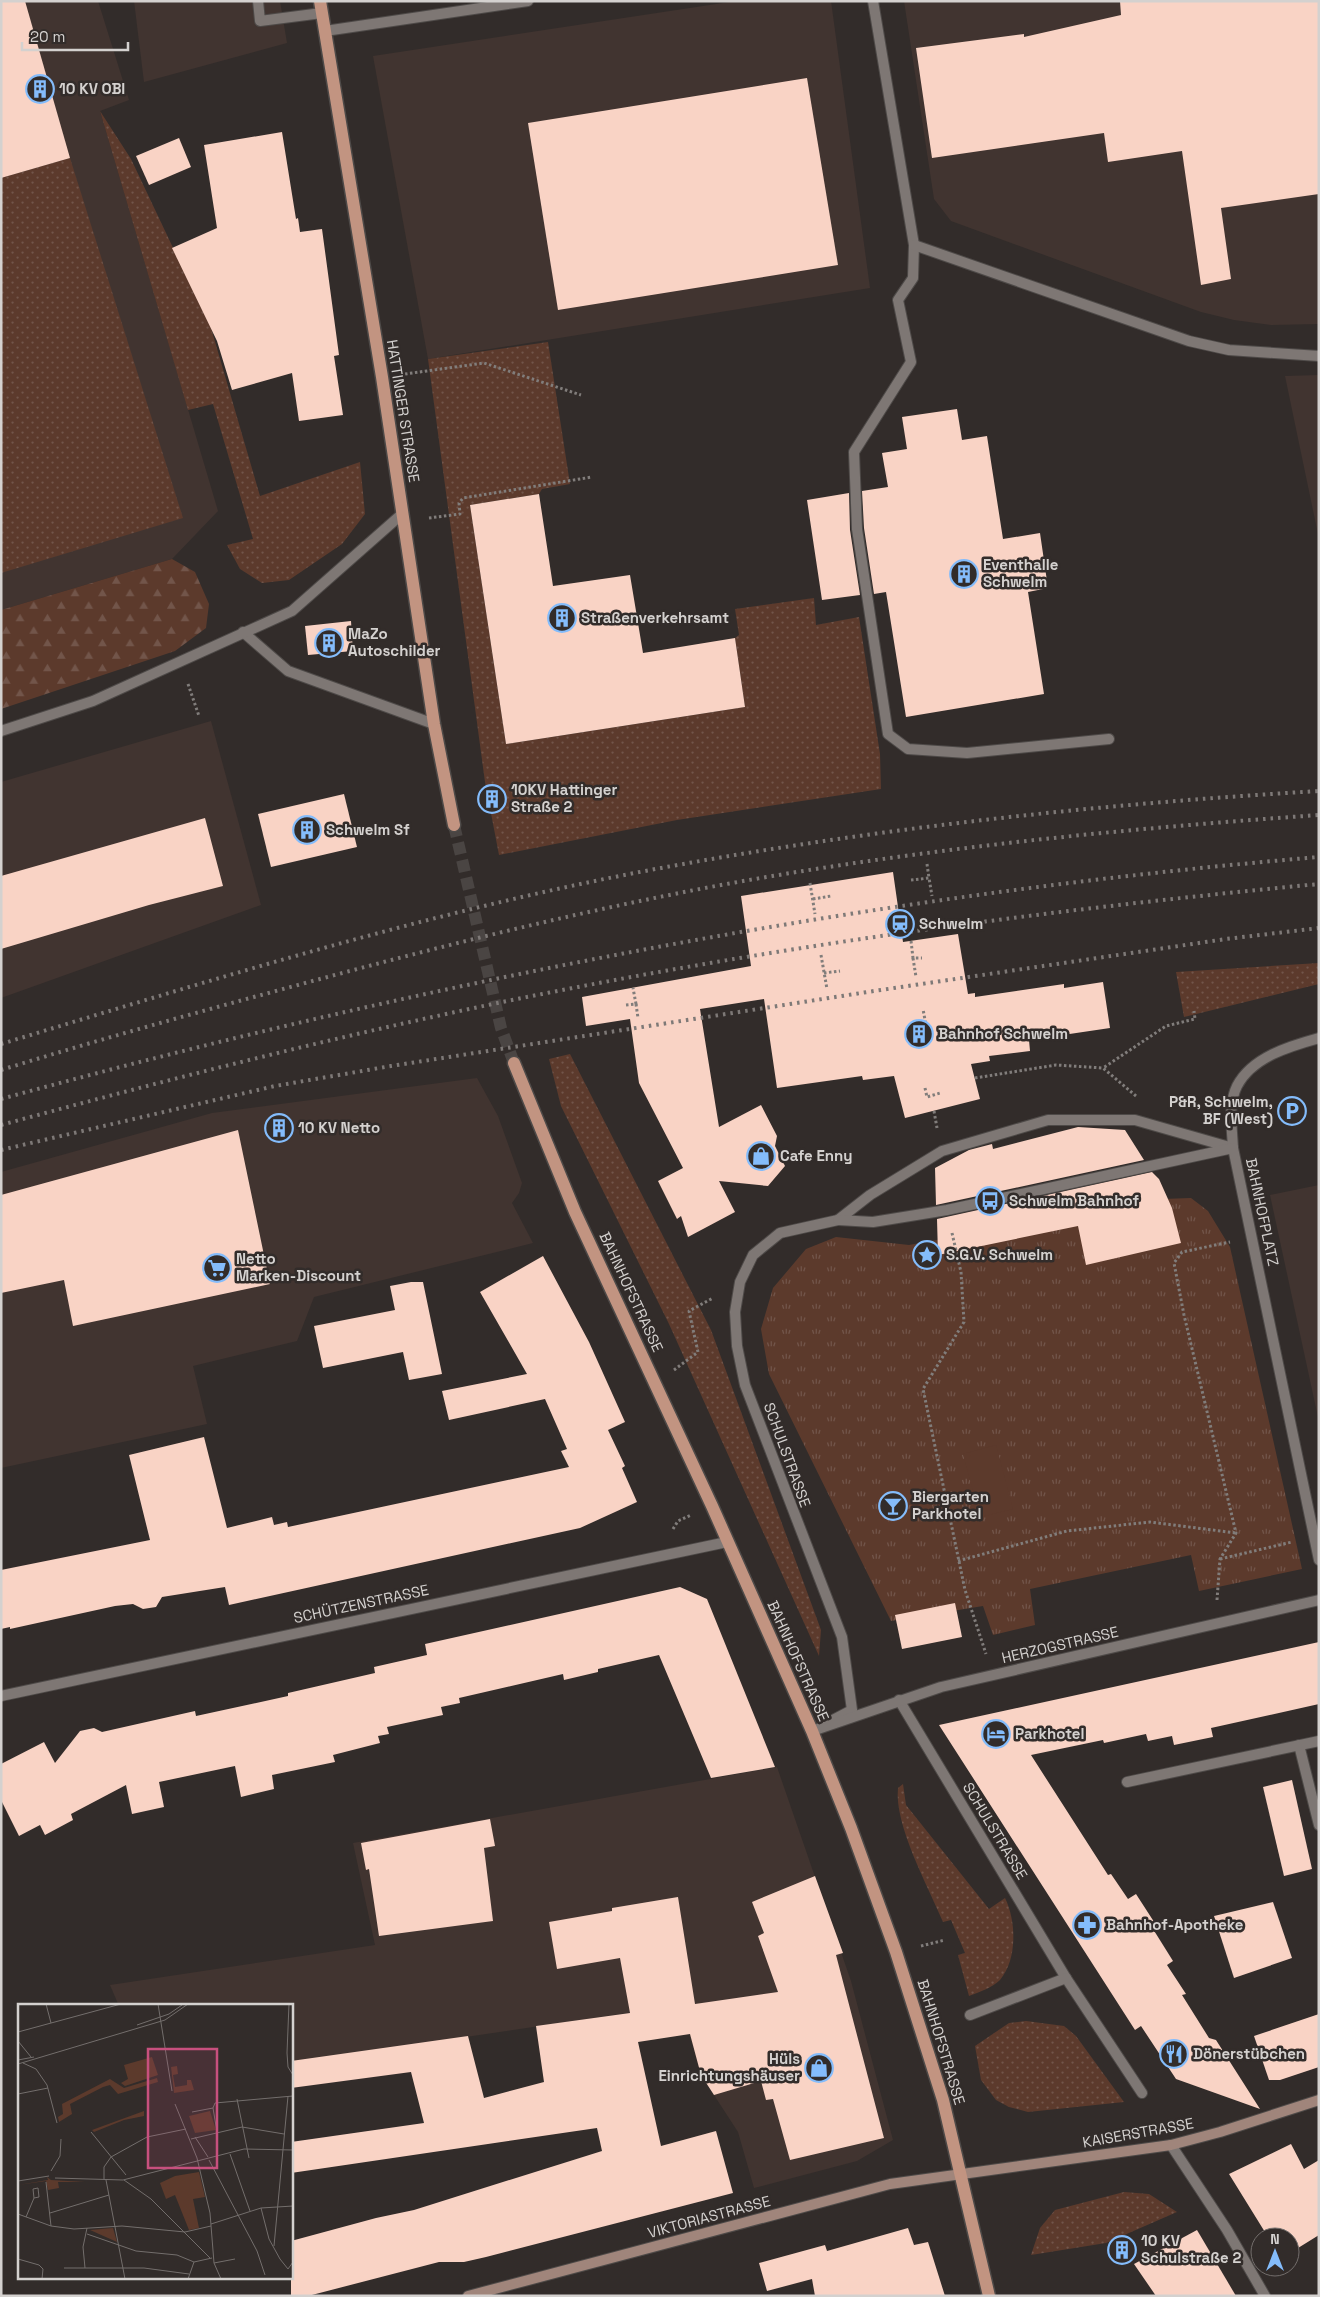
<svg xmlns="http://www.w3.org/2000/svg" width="1320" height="2297" viewBox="0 0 1320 2297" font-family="'Space Grotesk',sans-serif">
<defs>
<pattern id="grass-dots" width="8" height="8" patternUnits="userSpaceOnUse" patternTransform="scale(1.25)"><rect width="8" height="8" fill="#5c3a2c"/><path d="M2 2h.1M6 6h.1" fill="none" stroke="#72554a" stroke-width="1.8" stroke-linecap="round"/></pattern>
<pattern id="forest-firs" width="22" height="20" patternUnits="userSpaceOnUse" patternTransform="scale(1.25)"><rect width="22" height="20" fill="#5c3a2c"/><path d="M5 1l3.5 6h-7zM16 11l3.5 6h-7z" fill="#72554a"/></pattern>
<pattern id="park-tufts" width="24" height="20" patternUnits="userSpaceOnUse" patternTransform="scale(1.25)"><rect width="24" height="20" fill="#5c3a2c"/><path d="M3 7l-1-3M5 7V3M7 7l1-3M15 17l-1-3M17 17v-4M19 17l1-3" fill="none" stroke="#72554a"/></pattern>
</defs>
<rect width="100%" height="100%" fill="#322c2a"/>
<g fill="#413430">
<path d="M1,1H98L129,100L100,111L218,511L172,559L1,610Z"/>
<path d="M134,1H280L287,43L144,82Z"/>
<path d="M736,1H831L870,288L428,359L373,56Z"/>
<path d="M904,1H1319V324L1271,325L1234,320L1201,312L951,221L934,199Z"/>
<path d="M1319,375V539L1285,376Z"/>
<path d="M211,721L261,905L1,998V782Z"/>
<path d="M477,1078L498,1116L522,1183L519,1193L512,1203L533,1243L314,1297L297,1341L193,1366L207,1424L1,1468V1172L212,1113Z"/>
<path d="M1319,1185V1422L1270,1195Z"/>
<path d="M777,1767L851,1981L893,2140L857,2161L754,2188L738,2132L701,2075L681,2005L291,2063V2006H119L110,1985L375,1945L353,1843Z"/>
</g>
<g fill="url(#grass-dots)">
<path d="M100,111L131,159L211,328L260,496L360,462L365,514L342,544L289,580L262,583L240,569L227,545L253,539L213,404L188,410Z"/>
<path d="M70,158L183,518L1,573V178Z"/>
<path d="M548,342L570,484L542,489L539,494L470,505L506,744L745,707L735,638L739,635L735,609L814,598L816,625L859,617L880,754L881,789L677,820L499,855L485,782L428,359Z"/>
<path d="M1319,963V984L1184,1017L1176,972Z"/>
<path d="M570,1054L711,1330L821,1630L819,1656L669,1324L561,1106L549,1059Z"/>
<path d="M903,1784L906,1805L989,1909L1005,1898C1016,1920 1018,1959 1000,1980C992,1988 979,1992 969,1996L958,1955L965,1953L951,1920L943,1922C928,1886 894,1825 898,1788Z"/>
<path d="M1026,2021L1064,2026L1076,2036L1124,2102L1028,2112L1009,2107L996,2100L981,2080L975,2046L1009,2023Z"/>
<path d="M1124,2192L1149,2194L1177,2212L1106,2243L1031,2255L1040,2228L1055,2210Z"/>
</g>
<path fill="url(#forest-firs)" d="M172,559L195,572L209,604L206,628L175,651L1,709V610Z"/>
<path fill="url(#park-tufts)" d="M1191,1198L1208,1211L1230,1247L1302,1569L1199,1591L1191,1555L1030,1589L1035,1625L993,1635L983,1606L891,1621L769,1374L761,1329L773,1288L806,1249L836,1237L909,1245L1163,1199Z"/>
<path fill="#5c3a2c" d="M996,1445L1013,1509L980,1517L963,1454Z"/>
<g fill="#f9d3c5">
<path d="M1,1H25L70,158L1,178Z"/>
<path d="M1120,1H1319V194L1221,208L1231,279L1201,285L1182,151L1108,162L1104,133L932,158L916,48L1024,34V37L1121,15Z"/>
<path d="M807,78L838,265L558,310L528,123Z"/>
<path d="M282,132L296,219L298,218L300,232L322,229L339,355L334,356L343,415L299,421L292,373L232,390L217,341L172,248L217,228L204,145Z"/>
<path d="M179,138L191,167L149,185L136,156Z"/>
<path d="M957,409L962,440L987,436L1003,539L1040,533L1048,588L1028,592L1044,694L906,717L886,592L874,594L864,528L862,491L888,487L882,453L907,449L902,417Z"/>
<path d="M849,493L850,530L860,595L822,600L807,500Z"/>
<path d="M539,494L553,586L630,575L643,653L735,638L745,707L506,744L470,505Z"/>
<path d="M351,621L353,651L308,655L305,626Z"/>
<path d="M344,794L357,847L271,867L258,814Z"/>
<path d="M205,818L223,886L149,905L1,949V876Z"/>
<path d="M893,872L903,942L958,934L968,994L975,993V997L1064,984V988L1103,982L1110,1028L1029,1040L1030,1051L989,1056L990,1061L971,1064L980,1099L905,1118L894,1076L863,1080L862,1076L777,1088L764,999L700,1009L719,1127L761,1105L777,1136L775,1146L785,1166L768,1186L719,1181L735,1212L688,1237L681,1216L677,1219L658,1181L683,1168L639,1083L630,1019L586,1026L582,997L751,966L741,896Z"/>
<path d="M1078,1127L1125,1130L1144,1160L936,1205L935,1168L969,1150L992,1144L993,1149Z"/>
<path d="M238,1130L270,1284L73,1326L64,1280L1,1293V1195Z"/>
<path d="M1152,1172L1159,1179L1172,1208L1181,1243L1086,1265L1078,1226L938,1255L937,1219Z"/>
<path d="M543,1256L589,1342L625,1422L608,1430L625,1466L622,1468L637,1502L580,1528L229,1605L225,1587L162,1597L156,1607L143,1609L133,1604L115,1606L10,1629V1627L1,1629V1570L150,1540L129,1455L204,1437L227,1528L272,1517L274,1525L287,1522L288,1527L569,1467L561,1451L567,1449L545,1399L449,1420L442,1391L527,1374L480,1292Z"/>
<path d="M411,1282H423L442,1374L409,1380L403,1352L323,1368L314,1326L395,1310L390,1286Z"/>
<path d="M680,1587L707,1599L775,1767L711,1778L659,1655L598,1669V1672L564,1680L563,1674L459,1698L460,1703L441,1707L443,1715L387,1727L389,1734L378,1736L380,1743L333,1755L335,1762L272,1775L274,1789L241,1797L235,1766L159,1782L164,1807L132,1814L126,1785L71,1814L73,1820L45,1835L40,1825L19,1836L1,1800V1764L44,1742L55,1763L80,1731L94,1728L102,1732L195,1711L196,1716L288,1696V1693L375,1673L374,1667L427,1655L425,1644Z"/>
<path d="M955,1603L962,1637L902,1649L895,1615Z"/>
<path d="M1319,1642V1704L1211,1728L1213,1737L1174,1745L1172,1736L1148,1741L1146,1734L1104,1743L1103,1740L1031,1755L1108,1875L1111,1874L1128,1899L1136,1894L1158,1928L1153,1929L1173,1961L1167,1965L1186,1994L1182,1995L1209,2038L1216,2040L1260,2109L1176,2079L1141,2026L1135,2030L939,1725Z"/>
<path d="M1292,1780L1312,1869L1284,1876L1263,1787Z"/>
<path d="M490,1819L495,1846L484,1848L493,1921L379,1936L369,1869L366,1870L361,1843Z"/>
<path d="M815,1876L843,1953L836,1955L884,2138L790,2160L773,2099L766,2100L761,2081L714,2095L701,2075L690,2034L638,2042L661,2146L716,2131L733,2193L486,2257L464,2262H439L308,2296H291V2241L376,2218L414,2210L602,2151L597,2128L291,2173V2142L424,2123L411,2072L291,2088V2061L468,2036L484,2098L544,2082L536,2026L630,2013L620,1958L557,1969L549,1922L612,1911V1908L678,1897L695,2004L778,1992L758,1936L764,1933L752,1902Z"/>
<path d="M1273,1902L1292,1958L1234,1978L1214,1916Z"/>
<path d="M1319,2014V2067L1280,2080H1269L1254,2036Z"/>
<path d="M1291,2144L1304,2169L1319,2160V2235L1290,2253V2237H1268L1229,2174Z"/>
<path d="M908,2228L914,2245L928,2242L945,2296H815L812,2279L767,2291L759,2263L825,2245L827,2251Z"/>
<path d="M1197,2230L1236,2296H1156L1134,2264Z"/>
</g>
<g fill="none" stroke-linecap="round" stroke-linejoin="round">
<path stroke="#4a4543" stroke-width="12" stroke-dasharray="12 6" stroke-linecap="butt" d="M454,825L501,1028L514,1063"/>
<defs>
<g id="lane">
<path d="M258,1L260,21L322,13"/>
<path d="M873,1L914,245L913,278L898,300L911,362L854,452L857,529L888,734L908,749L967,753L1109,739"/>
<path d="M325,31L528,1"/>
<path d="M914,245L1189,341L1229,350L1319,356"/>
<path d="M243,632L288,671L434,724"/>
<path d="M1,731L93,701L292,611L402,514"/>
<path d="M831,1721L852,1710L842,1637L745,1385L737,1346L735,1312L740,1282L753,1255L780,1233L838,1220L870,1195L942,1151L1048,1120H1135L1233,1148"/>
<path d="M1299,1745L1319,1825"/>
<path d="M1127,1782L1319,1741"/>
</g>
<g id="street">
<path d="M1319,1038C1290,1046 1252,1057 1237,1086C1228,1104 1232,1128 1233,1148L1319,1560"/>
<path d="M838,1220L873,1222L947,1210L1233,1148"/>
<path d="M1,1696L727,1542"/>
<path d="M899,1700L1066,1978L1142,2093"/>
<path d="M812,1731L941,1687L1319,1600"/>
<path d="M970,2015L1066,1978"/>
<path d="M1171,2145L1227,2230L1265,2296"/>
</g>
<path id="secondary" d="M468,2296L890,2184L1171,2145L1220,2132L1319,2100"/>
<g id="primary">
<path d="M320,1L382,377L434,724L454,825"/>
<path d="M514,1063L575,1212L712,1506L812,1731L851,1828L896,1952L943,2100L989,2296"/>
</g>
</defs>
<use href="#lane" stroke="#4e4a48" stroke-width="12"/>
<use href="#street" stroke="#4e4a48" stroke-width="12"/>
<use href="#secondary" stroke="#4e4a48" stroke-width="12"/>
<use href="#primary" stroke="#4e4a48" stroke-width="15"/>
<g stroke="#817d7b" stroke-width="3" stroke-dasharray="2.5 2.5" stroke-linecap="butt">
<path d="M405,374L484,363L581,395"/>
<path d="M429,518L460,514L459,503L463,498L592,477"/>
<path d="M188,684L199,716"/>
<path d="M927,864L929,878"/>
<path d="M911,880L929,878L932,896"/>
<path d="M810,883L815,914"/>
<path d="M813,899L831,896"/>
<path d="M911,941L913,958H922"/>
<path d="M821,955L827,989"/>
<path d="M913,958L916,977"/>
<path d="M824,973L840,971"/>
<path d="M636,1004L638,1018"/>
<path d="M626,1005L636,1004L633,988"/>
<path d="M920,1032L927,1031L923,1009"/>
<path d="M975,1078L1056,1065L1103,1068"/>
<path d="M1136,1096L1103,1068L1166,1026L1195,1019L1194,1011"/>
<path d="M934,1111L937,1128"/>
<path d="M952,1233L961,1272L964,1322L923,1389L965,1590L986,1654"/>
<path d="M674,1370L698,1352L689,1311L713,1298"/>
<path d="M673,1529L678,1521L691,1515"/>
<path d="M1220,1559L1292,1542"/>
<path d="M958,1561L1067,1531L1150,1522L1236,1533"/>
<path d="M1217,1600L1220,1559L1236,1533L1184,1315L1174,1263L1182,1252L1230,1242"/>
<path d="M921,1946L945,1940"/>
</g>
<use href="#lane" stroke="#7e7774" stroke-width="10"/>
<use href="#street" stroke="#7e7774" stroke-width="10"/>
<use href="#secondary" stroke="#a0857b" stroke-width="10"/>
<use href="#primary" stroke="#c29481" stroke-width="12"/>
<g stroke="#7e7977" stroke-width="4" stroke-dasharray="2.5 5" stroke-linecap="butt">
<path d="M1,1044C218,978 438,909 661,868C879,828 1098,804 1319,791"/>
<path d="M1,1070C107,1037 213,1008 320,979C453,943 586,910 721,885C919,849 1119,829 1319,815"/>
<path d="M1,1099C429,981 876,894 1319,857"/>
<path d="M1,1125C177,1077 353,1032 532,996C792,944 1055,909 1319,884"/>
<path d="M1,1150L275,1086L391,1066L874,991L1226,939L1319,928"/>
</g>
<path stroke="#817d7b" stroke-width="3" stroke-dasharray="2.5 2.5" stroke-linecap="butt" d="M925,1088L927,1097L940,1093"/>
</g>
<defs>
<symbol id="building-ring" viewBox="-11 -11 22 22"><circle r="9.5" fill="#322c2a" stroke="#84bcfb" stroke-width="1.5"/><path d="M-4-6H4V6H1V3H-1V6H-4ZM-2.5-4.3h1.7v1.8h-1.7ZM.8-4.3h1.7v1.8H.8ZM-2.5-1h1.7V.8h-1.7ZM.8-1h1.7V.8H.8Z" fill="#84bcfb"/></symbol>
<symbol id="station-ring" viewBox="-11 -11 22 22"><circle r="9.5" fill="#322c2a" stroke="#84bcfb" stroke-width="1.5"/><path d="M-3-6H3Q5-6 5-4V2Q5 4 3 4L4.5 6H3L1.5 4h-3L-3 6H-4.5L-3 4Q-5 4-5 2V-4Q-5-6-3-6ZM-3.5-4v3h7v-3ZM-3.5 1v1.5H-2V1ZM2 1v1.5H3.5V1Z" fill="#84bcfb"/></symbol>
<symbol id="parking-ring" viewBox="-11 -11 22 22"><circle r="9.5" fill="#322c2a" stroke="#84bcfb" stroke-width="1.5"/><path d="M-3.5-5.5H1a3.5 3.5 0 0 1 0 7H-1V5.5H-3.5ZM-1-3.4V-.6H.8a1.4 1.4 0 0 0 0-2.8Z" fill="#84bcfb"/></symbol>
<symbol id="shop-ring" viewBox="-11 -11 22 22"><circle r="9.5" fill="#322c2a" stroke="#84bcfb" stroke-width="1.5"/><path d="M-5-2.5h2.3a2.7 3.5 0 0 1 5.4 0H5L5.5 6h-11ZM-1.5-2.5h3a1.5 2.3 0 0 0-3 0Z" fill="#84bcfb"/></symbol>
<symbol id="bus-ring" viewBox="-11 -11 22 22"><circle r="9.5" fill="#322c2a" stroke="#84bcfb" stroke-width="1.5"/><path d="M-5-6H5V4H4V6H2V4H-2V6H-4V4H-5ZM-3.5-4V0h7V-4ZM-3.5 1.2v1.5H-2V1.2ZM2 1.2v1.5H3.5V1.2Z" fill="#84bcfb"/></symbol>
<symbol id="sight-ring" viewBox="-11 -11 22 22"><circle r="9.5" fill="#322c2a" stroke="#84bcfb" stroke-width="1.5"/><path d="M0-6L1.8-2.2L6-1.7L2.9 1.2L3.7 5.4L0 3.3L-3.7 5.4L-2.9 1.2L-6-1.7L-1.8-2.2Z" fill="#84bcfb"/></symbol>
<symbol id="supermarket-ring" viewBox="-11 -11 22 22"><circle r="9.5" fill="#322c2a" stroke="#84bcfb" stroke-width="1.5"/><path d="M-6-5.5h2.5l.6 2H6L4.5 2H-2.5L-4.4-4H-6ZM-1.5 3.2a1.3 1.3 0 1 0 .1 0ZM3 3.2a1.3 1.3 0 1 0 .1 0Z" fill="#84bcfb"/></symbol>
<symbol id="bar-ring" viewBox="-11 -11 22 22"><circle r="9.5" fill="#322c2a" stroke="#84bcfb" stroke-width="1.5"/><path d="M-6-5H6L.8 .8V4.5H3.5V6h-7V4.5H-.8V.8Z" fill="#84bcfb"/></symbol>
<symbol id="hotel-ring" viewBox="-11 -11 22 22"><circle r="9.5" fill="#322c2a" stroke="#84bcfb" stroke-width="1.5"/><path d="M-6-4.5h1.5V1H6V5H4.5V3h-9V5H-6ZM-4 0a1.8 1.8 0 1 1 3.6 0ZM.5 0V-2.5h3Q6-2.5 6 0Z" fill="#84bcfb"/></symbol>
<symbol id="pharmacy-ring" viewBox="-11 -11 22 22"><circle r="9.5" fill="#322c2a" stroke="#84bcfb" stroke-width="1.5"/><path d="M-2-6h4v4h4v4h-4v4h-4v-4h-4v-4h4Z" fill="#84bcfb"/></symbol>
<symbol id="restaurant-ring" viewBox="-11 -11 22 22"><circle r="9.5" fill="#322c2a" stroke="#84bcfb" stroke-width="1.5"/><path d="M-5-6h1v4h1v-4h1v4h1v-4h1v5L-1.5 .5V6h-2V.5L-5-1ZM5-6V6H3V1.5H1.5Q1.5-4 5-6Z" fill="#84bcfb"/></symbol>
</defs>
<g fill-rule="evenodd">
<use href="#building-ring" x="24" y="73" width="32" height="32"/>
<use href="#building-ring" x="948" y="558" width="32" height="32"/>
<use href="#building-ring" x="546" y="602" width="32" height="32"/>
<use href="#building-ring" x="313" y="627" width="32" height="32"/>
<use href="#building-ring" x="476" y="783" width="32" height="32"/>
<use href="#building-ring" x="291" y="814" width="32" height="32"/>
<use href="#station-ring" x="884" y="908" width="32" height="32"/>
<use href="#building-ring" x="903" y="1018" width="32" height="32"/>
<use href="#parking-ring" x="1276" y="1095" width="32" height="32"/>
<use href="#building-ring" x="263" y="1112" width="32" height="32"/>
<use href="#shop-ring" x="745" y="1140" width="32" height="32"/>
<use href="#bus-ring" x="974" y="1185" width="32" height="32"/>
<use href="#sight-ring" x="911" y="1239" width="32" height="32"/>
<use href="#supermarket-ring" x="201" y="1252" width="32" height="32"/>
<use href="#bar-ring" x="877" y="1490" width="32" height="32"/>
<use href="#hotel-ring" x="980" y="1718" width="32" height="32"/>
<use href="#pharmacy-ring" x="1071" y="1909" width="32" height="32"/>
<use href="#restaurant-ring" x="1158" y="2038" width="32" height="32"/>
<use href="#shop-ring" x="803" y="2052" width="32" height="32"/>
<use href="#building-ring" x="1106" y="2234" width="32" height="32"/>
</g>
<g text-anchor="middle" stroke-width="5" stroke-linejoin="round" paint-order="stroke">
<g font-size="15" font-weight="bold" fill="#d4d1cf" stroke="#322c2a" text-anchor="start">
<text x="59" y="94">10 KV OBI</text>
<text x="983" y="570">Eventhalle<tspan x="983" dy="17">Schwelm</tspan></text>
<text x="581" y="623">Straßenverkehrsamt</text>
<text x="348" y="639">MaZo<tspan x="348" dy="17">Autoschilder</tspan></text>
<text x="511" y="795">10KV Hattinger<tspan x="511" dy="17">Straße 2</tspan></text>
<text x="326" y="835">Schwelm Sf</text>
<text x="919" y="929">Schwelm</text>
<text x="938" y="1039">Bahnhof Schwelm</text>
<text x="1273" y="1107" text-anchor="end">P&amp;R, Schwelm,<tspan x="1273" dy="17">BF (West)</tspan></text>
<text x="298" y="1133">10 KV Netto</text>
<text x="780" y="1161">Cafe Enny</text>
<text x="1009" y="1206">Schwelm Bahnhof</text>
<text x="946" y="1260">S.G.V. Schwelm</text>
<text x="236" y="1264">Netto<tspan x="236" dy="17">Marken-Discount</tspan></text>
<text x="912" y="1502">Biergarten<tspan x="912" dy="17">Parkhotel</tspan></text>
<text x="1015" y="1739">Parkhotel</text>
<text x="1106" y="1930">Bahnhof-Apotheke</text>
<text x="1193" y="2059">Dönerstübchen</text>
<text x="800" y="2064" text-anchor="end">Hüls<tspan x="800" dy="17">Einrichtungshäuser</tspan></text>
<text x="1141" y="2246">10 KV<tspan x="1141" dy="17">Schulstraße 2</tspan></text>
</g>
<g font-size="15" fill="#d4d1cf" stroke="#322c2a">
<text transform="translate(403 411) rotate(81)" y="5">HATTINGER STRASSE</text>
<text transform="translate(1262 1212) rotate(78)" y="5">BAHNHOFPLATZ</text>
<text transform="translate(631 1292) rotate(65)" y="5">BAHNHOFSTRASSE</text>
<text transform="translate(787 1455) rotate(70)" y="5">SCHULSTRASSE</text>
<text transform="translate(361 1604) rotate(-12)" y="5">SCHÜTZENSTRASSE</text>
<text transform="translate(1060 1645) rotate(-13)" y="5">HERZOGSTRASSE</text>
<text transform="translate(798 1661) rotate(66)" y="5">BAHNHOFSTRASSE</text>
<text transform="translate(995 1831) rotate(59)" y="5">SCHULSTRASSE</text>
<text transform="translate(941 2042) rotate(73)" y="5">BAHNHOFSTRASSE</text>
<text transform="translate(1138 2133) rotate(-10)" y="5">KAISERSTRASSE</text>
<text transform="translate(709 2217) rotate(-15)" y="5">VIKTORIASTRASSE</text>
</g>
</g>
<g transform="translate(18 2004)">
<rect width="275" height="275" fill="#322c2a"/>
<path d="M134,53L140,71L107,82L103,79L110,75L106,61ZM159,62L160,70L155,71L157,83L169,81V76H173L176,86L156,89L153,63ZM126,107V112L106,116L76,128L74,126ZM29,173L33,176L67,178H40L41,184L30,186L28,177L0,181L30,176ZM95,224L99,238L72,226Z" fill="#5c3a2c"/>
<path d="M139,74L140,78L100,90L92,81L85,83L52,100L54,110L41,118L40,113L45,110L44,100L92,75L106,84Z" fill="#5c3a2c"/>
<path d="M192,107L198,126L177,129L171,112ZM181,168L187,193L175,195L181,224L171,226L157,191L148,195L142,179L157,172Z" fill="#5c3a2c"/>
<path fill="none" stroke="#736e6c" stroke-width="1" d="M28,0L33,19M140,0L154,87M271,0L269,49L270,63L275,71M119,21L151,10L164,1M0,28L103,0M0,37L13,53M0,56L16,53M5,59L18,65L29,81L39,119M0,60L147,16L170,0M0,90L30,84M219,95L231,154M157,100L179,154L192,209L196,259L203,275M174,108L195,104M73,128L108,171M199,128L195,104L197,99L275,92M177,133L190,153M173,135L224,123L266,130M212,150L232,207M191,156L239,247L247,271M33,167L42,152L43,135M37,174L105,176L226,145L275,146M86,175V163L93,153L129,133L168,125M88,176L107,275M106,176L133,195L192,254M0,177L31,172M28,178L33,222M243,204L251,235L262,255L270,265L275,258M32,209L91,191M0,210L33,222L56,225L104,222L167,228L193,222M8,213L16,194L21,193L20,184L15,185L16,194M193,220L243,204L275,202M69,230L118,247L159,251L176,258M256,242L270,92M0,255L21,261L25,265L24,275M196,259L217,255M46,264H126L171,270M67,264L65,243L69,224M170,275L176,258L194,254"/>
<path fill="#c7507e" fill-opacity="0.15" stroke="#c7507e" stroke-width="2.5" d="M130,45H199V164H130Z"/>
<rect width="275" height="275" fill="none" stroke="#d4d1cf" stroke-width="2.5"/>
</g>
<rect width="1320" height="2297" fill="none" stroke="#d4d1cf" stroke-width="5"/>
<g transform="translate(1275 2252)"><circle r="24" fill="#322c2a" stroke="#736e6c"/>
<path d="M0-4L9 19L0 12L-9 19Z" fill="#84bcfb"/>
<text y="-8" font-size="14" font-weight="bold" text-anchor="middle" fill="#d4d1cf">N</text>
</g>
<path d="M22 42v8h106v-8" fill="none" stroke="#d4d1cf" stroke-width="2.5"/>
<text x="30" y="42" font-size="15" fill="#d4d1cf" stroke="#322c2a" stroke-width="4" paint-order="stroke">20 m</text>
</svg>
